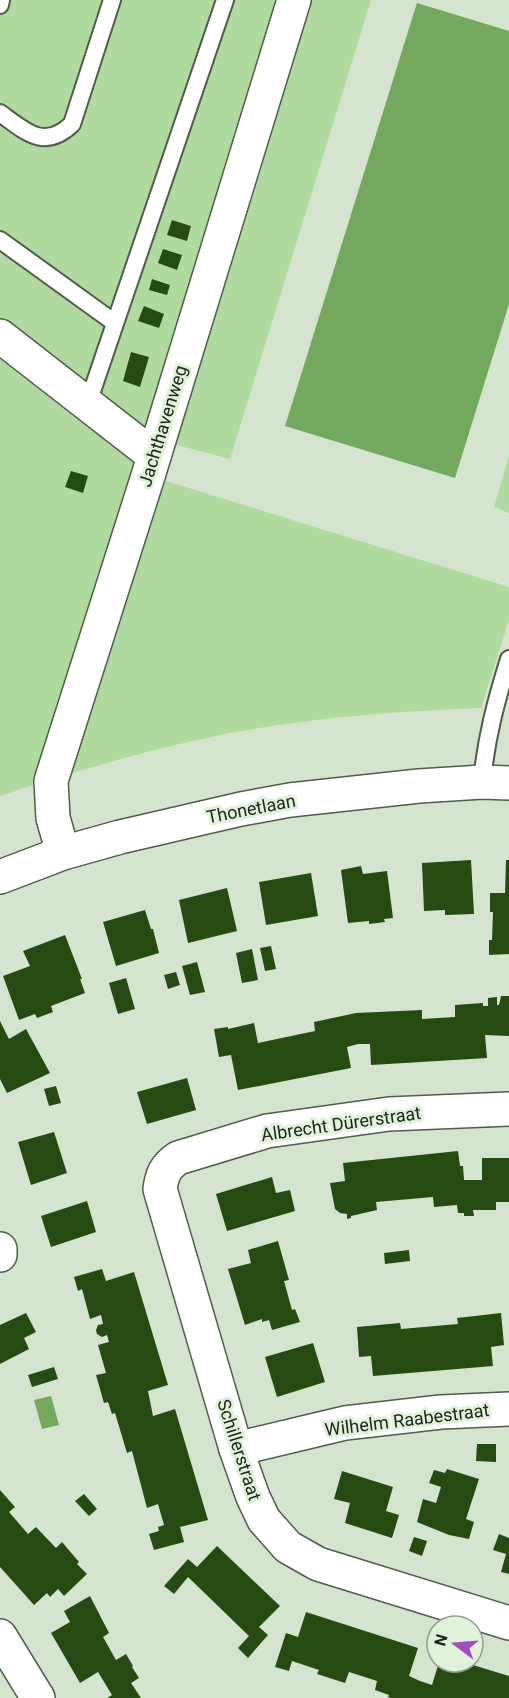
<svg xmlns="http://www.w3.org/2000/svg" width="509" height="1698" viewBox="0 0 509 1698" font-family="Roboto,sans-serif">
<rect width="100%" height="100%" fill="#d4e4ce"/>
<g fill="#b1daa1">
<path d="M0,0H371L230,459L173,444L163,480L509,587V620L481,708C401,711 320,717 241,731C160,746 79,770 0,796Z"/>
<path d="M509,456V513L494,507Z"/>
</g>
<g fill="#73a85e">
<path d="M417,3L509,31V304L455,478L285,426Z"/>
<path d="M51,1396L59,1425L42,1429L34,1400Z"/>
</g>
<g fill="#254b13">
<path d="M172,220L191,226L187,241L167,235Z"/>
<path d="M163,249L182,255L177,270L158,263Z"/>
<path d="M152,279L170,285L167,295L149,290Z"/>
<path d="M144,306L164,314L159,328L138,321Z"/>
<path d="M131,352L149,357L140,387L123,381Z"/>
<path d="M71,471L88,476L83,493L65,487Z"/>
<path d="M471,860L474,914L445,915V910L424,911L422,863Z"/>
<path d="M506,860H509V954L489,955V940H492L493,912H490V893H505Z"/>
<path d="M361,866L363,874L387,871L393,918L384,919L385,922L369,924V921L348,923L341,870Z"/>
<path d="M311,873L318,916L266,925L259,882Z"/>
<path d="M227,888L237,931L188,943L179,900Z"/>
<path d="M145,910L151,929H153L159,953L116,966L103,922Z"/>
<path d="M65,935L82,979H80L85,993L51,1006L53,1012L37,1018L35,1014L19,1020L3,976L30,966L23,951Z"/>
<path d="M271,946L276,969L265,971L260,948Z"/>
<path d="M252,949L258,980L242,983L236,953Z"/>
<path d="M197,962L205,992L190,995L182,966Z"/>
<path d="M176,972L180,985L168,989L164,975Z"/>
<path d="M126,978L135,1009L118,1014L109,983Z"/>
<path d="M501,996H509V1036L485,1035L487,1058L371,1065L370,1044H358L347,1047L351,1068L238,1090L231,1055L219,1057L214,1029L228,1027V1029L254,1023L258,1043L315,1031L314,1022L356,1013L422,1010V1019L455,1017V1005L483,1003V1006H488V998L497,997V1005H499Z"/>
<path d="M0,1021L9,1039L26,1029L50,1073L7,1093L0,1079Z"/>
<path d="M187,1078L196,1110L147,1124L137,1092Z"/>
<path d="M56,1086L61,1103L49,1106L44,1089Z"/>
<path d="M54,1132L67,1173L31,1185L18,1142Z"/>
<path d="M458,1151L460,1166H463L464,1180H482V1158H509V1202H496V1210H473L474,1216H464V1213H458L457,1205L434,1207L433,1197L376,1202L377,1210L351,1216V1218L347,1219V1214L340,1213L335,1209L330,1183L345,1181L343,1163Z"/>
<path d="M272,1177L276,1193L290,1190L295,1211L227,1231L216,1194Z"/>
<path d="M87,1201L96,1232L51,1247L41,1216Z"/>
<path d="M278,1241L289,1280L284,1281L292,1310L295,1309L300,1322L272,1330L269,1320L262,1322V1319L245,1325L228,1269L251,1263L248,1250Z"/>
<path d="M409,1250L410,1261L385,1264L384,1253Z"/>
<path d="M102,1269L106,1281L134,1272L168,1385L148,1391L153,1416L175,1409L208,1520L180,1527L184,1542L154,1550L149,1534L159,1531L158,1527L164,1525L158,1504L147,1508L132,1451L127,1453L115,1413L112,1414L108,1402L104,1403L96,1375L106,1373L98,1345L109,1342L107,1335L102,1337L97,1334L96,1330L98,1325L103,1324L101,1315L90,1319L82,1289L78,1291L74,1277Z"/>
<path d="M26,1313L36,1332L24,1338L29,1349L0,1364V1325Z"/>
<path d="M501,1313L504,1345L491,1347L493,1366L373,1376L371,1356L359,1357L357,1327L400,1323L401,1329L458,1324L457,1318Z"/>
<path d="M313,1343L325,1382L277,1397L265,1357Z"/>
<path d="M54,1367L58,1379L32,1387L28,1375Z"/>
<path d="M477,1444H496V1462L476,1461Z"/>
<path d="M447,1469L479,1479L466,1519L474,1522L469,1539L449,1535L417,1522L423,1499L436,1503L441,1487L429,1483L434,1470L445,1473Z"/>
<path d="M342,1471L393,1487L386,1511L399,1515L392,1538L345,1523L350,1503L334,1499Z"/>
<path d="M0,1490L15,1507L9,1512L28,1534L36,1527L56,1548L62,1542L79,1562L77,1564L87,1574L64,1596L58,1589L50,1597L47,1593L34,1605L0,1567Z"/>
<path d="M84,1494L97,1509L89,1516L75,1501Z"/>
<path d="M499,1534L509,1538V1574L501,1572L506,1554L493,1550Z"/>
<path d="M414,1537L427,1541L422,1556L409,1551Z"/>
<path d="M217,1546L280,1606L259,1627L268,1635L248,1658L238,1648L249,1636L188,1577L174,1594L164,1586L188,1559L197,1567Z"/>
<path d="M90,1596L109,1633L103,1637L116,1660L126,1654L133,1666L132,1667L139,1678L131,1683L141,1698H107L112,1695L98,1672L80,1683L51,1633L70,1622L64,1611Z"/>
<path d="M306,1612L418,1648L409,1676L420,1681L432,1685L439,1662H463L509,1676V1698H391L388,1697L389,1695L375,1690L377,1681L349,1672L345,1683L317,1674L319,1670L292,1661L289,1671L275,1667L286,1633L298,1637Z"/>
</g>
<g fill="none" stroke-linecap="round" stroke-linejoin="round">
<defs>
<g id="service">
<path d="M0,5L1,0"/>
<path d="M0,113C25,131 44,151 72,124L112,0"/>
<path d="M0,240L115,323"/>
<path d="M88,403L225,0"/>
<path d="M482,782C486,738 496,701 509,659"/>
</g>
<g id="minor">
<path d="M0,336L154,456"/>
<path d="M63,853L53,818L51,781L148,476L294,0"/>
<path d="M0,877L63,853L120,837L241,809L290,800L419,786L482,782L509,783"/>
<path d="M509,1109L389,1114L267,1131L178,1158C165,1167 162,1175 160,1189L236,1449L253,1497L264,1520L288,1547L318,1564L509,1623"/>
<path d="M0,1249V1255"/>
<path d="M236,1449L345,1423L441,1412L509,1409"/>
<path d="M0,1636L38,1698"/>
</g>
</defs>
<use href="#service" stroke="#4f5d4a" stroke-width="20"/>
<use href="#minor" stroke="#4f5d4a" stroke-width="36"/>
<use href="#service" stroke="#fff" stroke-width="16"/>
<use href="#minor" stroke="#fff" stroke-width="33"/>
</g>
<g text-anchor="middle" stroke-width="6" stroke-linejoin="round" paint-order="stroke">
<g font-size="18" fill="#20261e" stroke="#e1f2db">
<text transform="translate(163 426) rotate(-73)" y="6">Jachthavenweg</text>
<text transform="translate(251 809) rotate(-11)" y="6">Thonetlaan</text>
<text transform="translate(341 1124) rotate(-8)" y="6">Albrecht Dürerstraat</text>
<text transform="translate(407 1420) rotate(-7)" y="6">Wilhelm Raabestraat</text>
<text transform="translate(239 1450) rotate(72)" y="6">Schillerstraat</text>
</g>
</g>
<g transform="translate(455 1644) rotate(286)"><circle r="28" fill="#e1f2db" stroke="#94a08f" stroke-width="1.5"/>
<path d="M0-4.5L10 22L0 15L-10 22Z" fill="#a14dbc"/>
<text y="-9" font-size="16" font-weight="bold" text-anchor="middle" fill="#20261e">N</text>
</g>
</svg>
